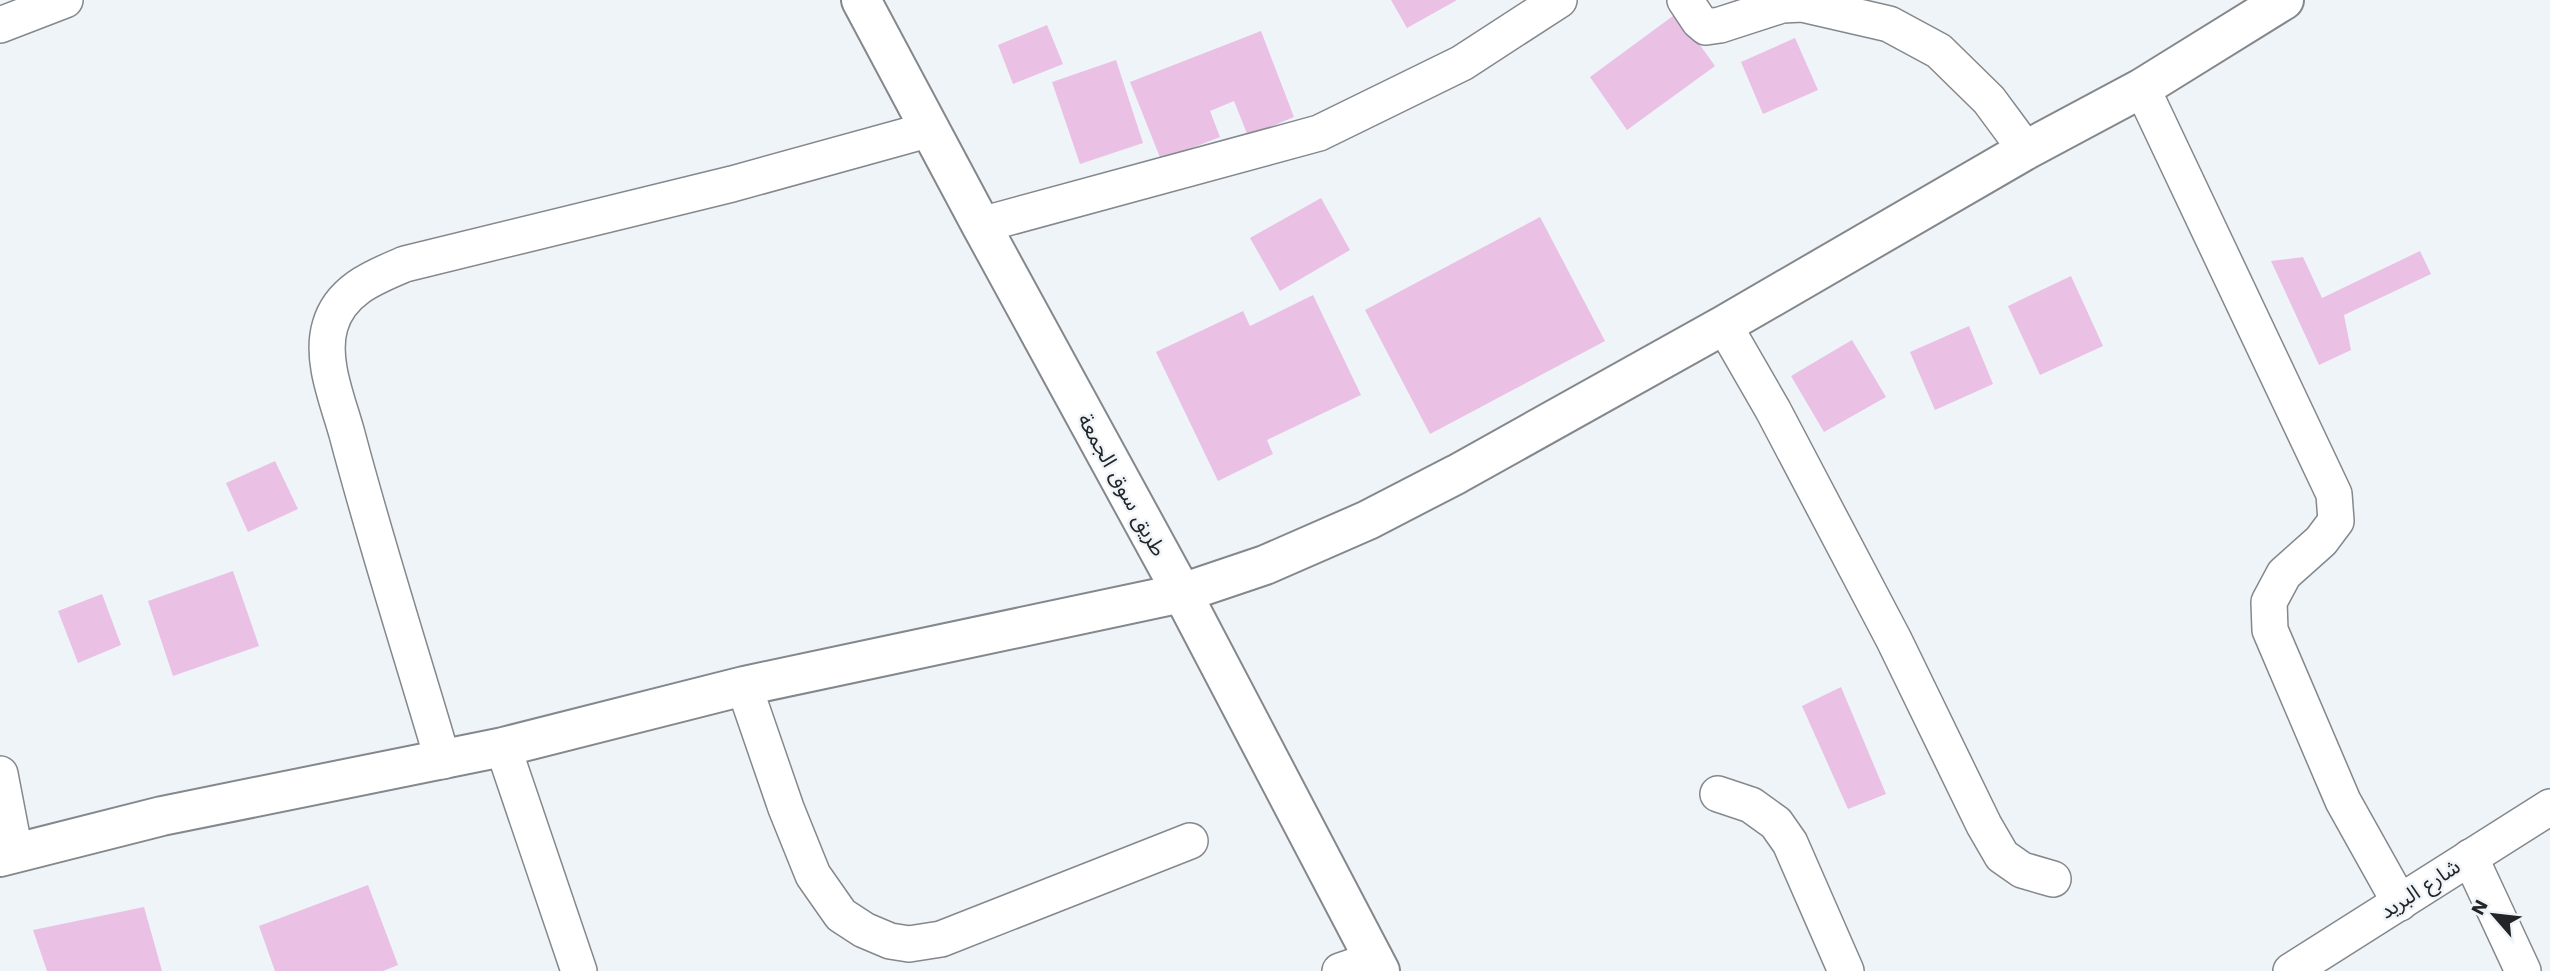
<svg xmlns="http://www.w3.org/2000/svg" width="2550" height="971" viewBox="0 0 2550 971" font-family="'Work Sans','Noto Sans Arabic',sans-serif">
<rect width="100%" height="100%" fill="#eff4f9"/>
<g fill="#eac0e5">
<path d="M1391,0H1457L1407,28Z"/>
<path d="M1677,13L1715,66L1627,130L1590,77Z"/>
<path d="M1047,25L1063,64L1013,84L998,45Z"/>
<path d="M1261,31L1294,117L1248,136L1234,101L1210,111L1220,137L1161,160L1130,82Z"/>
<path d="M1795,38L1818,90L1763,114L1741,62Z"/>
<path d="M1116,60L1143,143L1080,164L1052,82Z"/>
<path d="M1321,198L1350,250L1280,291L1250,238Z"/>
<path d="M1540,217L1605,341L1430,434L1365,310Z"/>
<path d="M2420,251L2431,274L2344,315L2351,350L2319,365L2271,261L2303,257L2322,298Z"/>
<path d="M2071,276L2103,346L2040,375L2008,306Z"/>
<path d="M1313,295L1361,395L1267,440L1273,454L1218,481L1156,352L1243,311L1250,326Z"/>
<path d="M1969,326L1993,384L1935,410L1910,352Z"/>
<path d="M1852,340L1886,397L1824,432L1791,376Z"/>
<path d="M275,461L298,509L248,532L226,483Z"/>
<path d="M233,571L259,646L173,676L148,601Z"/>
<path d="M102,594L121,645L78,663L58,611Z"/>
<path d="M1841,687L1886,794L1848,809L1802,706Z"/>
<path d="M368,885L398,965L383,971H275L259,926Z"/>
<path d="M144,907L162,971H47L33,930Z"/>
</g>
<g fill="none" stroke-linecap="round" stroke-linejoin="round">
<defs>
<g id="minor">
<path d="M1685,0L1699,21L1706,27L1720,25L1782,5L1802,4L1889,24L1939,51L1989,100L2026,150"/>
<path d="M0,25L65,0"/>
<path d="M2142,88L2334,494L2336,521L2321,541L2284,574L2269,602L2270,630L2343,801L2400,903"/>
<path d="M981,225L1319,133L1462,63L1559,0"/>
<path d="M1724,325L1773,410L1894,640L1984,825L2002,856L2022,870L2053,879"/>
<path d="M744,686L786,808L813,875L841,915L864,930L890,941L909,944L941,939L1190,841"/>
<path d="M503,747L579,971"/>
<path d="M443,761C411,652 376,544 347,434C338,401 320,360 330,326C340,290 374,277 405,264L732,184L931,129"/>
<path d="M0,774L15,852"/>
<path d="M1718,794L1751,805L1776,823L1790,843L1846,971"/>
<path d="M2470,857L2523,971"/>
<path d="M1340,971L1375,959"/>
<path d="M2291,971L2550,807"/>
</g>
<g id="tertiary">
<path d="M861,0L981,225L1182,593L1380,971"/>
<path d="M0,857L162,816L503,747L744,686L1182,593L1265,565L1368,520L1457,474L1724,325L2026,150L2142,88L2284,0"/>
</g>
</defs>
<use href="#minor" stroke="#84888c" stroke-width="38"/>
<use href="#tertiary" stroke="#84888c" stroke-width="42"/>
<use href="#minor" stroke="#fff" stroke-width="35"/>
<use href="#tertiary" stroke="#fff" stroke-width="38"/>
</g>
<g text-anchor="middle" stroke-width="5" stroke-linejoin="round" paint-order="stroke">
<g font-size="21" fill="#232426" stroke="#eff4f9">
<text transform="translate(1122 485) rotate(61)" y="7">طريق سوق الجمعة</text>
<text transform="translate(2420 889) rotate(-33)" y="7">شارع البريد</text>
</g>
</g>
<g transform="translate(2494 915) rotate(298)" stroke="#eff4f9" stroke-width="5" paint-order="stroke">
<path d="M0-5L12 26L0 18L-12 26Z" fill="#232426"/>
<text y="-10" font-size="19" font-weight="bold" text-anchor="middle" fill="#232426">N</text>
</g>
</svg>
